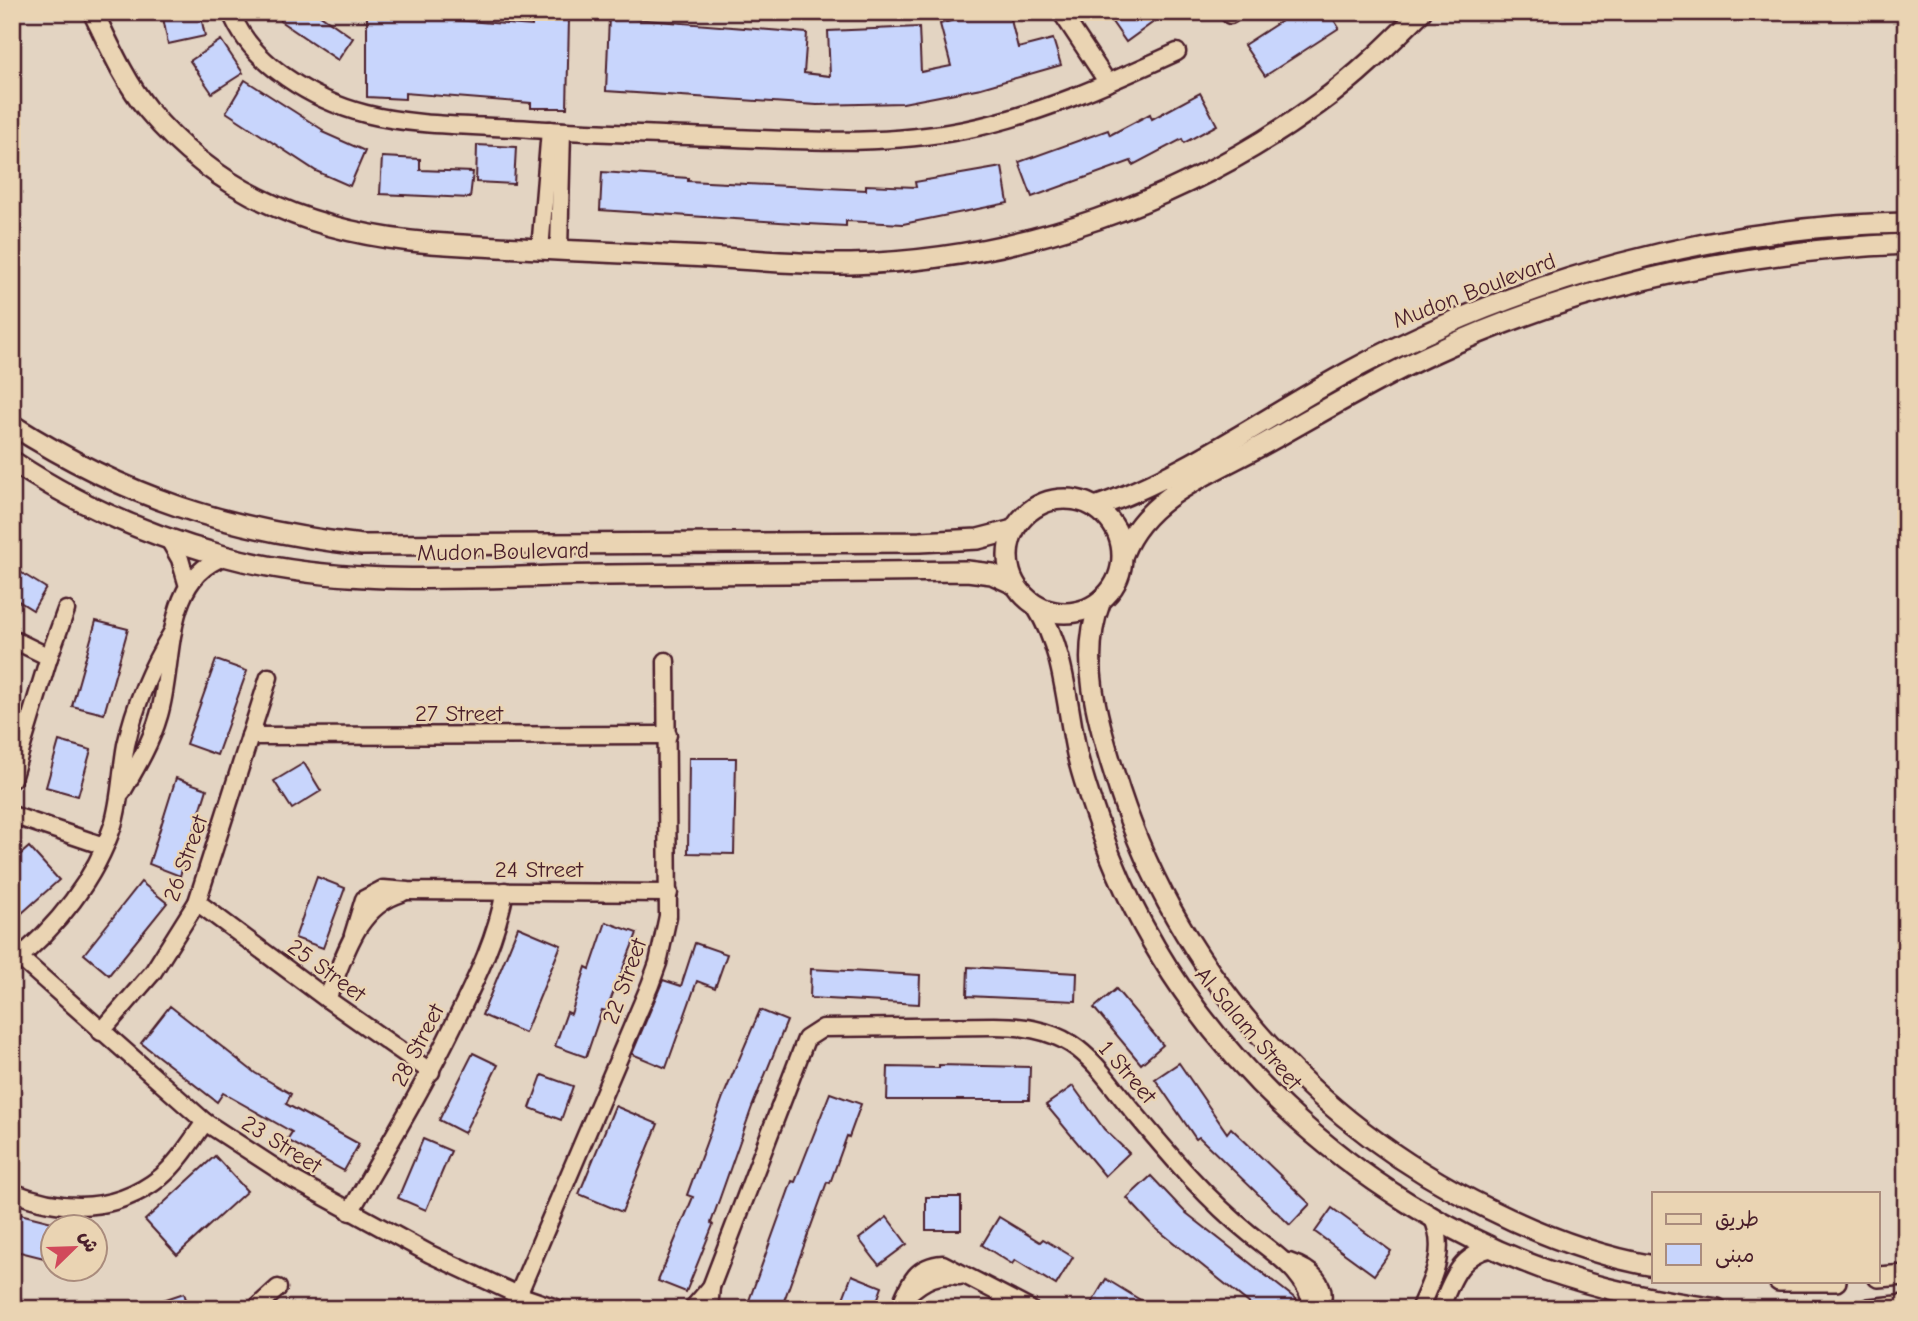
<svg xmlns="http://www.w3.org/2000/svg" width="1918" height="1321" viewBox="0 0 1918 1321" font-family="'Comic Neue','Playpen Sans Arabic',sans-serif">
<rect width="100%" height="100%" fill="#e3d4c2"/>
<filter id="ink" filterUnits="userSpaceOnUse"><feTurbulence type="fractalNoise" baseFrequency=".0143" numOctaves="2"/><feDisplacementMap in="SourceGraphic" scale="14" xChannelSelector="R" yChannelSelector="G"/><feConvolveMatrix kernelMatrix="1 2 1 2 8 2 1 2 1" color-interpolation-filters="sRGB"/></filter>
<g filter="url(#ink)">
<g fill="#c8d5fc" stroke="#4a1f2b" stroke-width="2">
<path d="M162,12H200L205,36L168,44Z"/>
<path d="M286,12H316L353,38L338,60L280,21Z"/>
<path d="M367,12H405V16L532,26V18H569L567,108H531V103L405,93V99L367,97Z"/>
<path d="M982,12H1009L1018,48L1053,39L1061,65L981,88L903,103L817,105L606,91L609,17L807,33L804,73L830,76L828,31L919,27L921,72L951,66L940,24Z"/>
<path d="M1119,12H1149L1155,21L1126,42L1110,19Z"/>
<path d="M1295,12H1329L1339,28L1265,76L1244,45Z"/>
<path d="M221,40L243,73L212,93L190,61Z"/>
<path d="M245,80L323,130L322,132L365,151L350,186L316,171L226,112Z"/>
<path d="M1200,93L1217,125L1184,143L1182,139L1133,165L1131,161L1032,197L1019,162L1108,130L1110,135L1150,114L1152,119Z"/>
<path d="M477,145L516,147L514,184L476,182Z"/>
<path d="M382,157L420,159V170L473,172L470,198L380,194Z"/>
<path d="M1002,167L1008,203L903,224L846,221V226L808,224L600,210L602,172L688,178V181L866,190V185L916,187L915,182Z"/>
<path d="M12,567L46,588L33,610L12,597Z"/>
<path d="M96,621L128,629L104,714L72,706Z"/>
<path d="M216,660L247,671L217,755L186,744Z"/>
<path d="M59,741L91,750L78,796L46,787Z"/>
<path d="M689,758H736L734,854L688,853Z"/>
<path d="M304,763L321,791L292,809L274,781Z"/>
<path d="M176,778L207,789L180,876L149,864Z"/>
<path d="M29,847L59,880L12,922V862Z"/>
<path d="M317,877L345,888L323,948L295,938Z"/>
<path d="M141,882L167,903L109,975L84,954Z"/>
<path d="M606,922L637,933L606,1011L602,1010L586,1057L555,1046L567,1012L571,1014L586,967L590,969Z"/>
<path d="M518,927L561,945L525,1033L482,1015Z"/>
<path d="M695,943L727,954L715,988L697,981L666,1068L632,1054L663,980L681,986Z"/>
<path d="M968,967L1077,973L1076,1001L967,996Z"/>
<path d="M811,969L920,975L919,1004L810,998Z"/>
<path d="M1116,989L1163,1045L1141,1064L1094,1008Z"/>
<path d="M170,1006L255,1073L291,1094L286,1104L359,1144L344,1171L287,1140L292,1132L223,1093L217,1102L141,1043Z"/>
<path d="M760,1010L787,1021L752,1107L711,1223L713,1225L686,1292L658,1281L693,1197L687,1195L723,1097Z"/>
<path d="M473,1053L498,1065L464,1133L439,1120Z"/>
<path d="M1179,1063L1227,1133L1231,1128L1310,1204L1290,1225L1199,1137L1196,1139L1155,1079Z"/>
<path d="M939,1065L1030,1067L1029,1100H887L888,1067L939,1068Z"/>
<path d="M542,1075L573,1086L561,1120L530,1108Z"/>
<path d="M1073,1086L1104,1129L1129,1153L1105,1176L1046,1105Z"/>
<path d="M830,1093L861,1104L849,1137L847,1136L830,1183L827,1182L781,1309H746L792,1181L795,1182Z"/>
<path d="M615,1106L658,1124L622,1212L579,1194Z"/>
<path d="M423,1139L451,1151L426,1210L398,1198Z"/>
<path d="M215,1156L247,1191L177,1255L145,1220Z"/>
<path d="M1151,1176L1185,1212L1297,1300L1290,1309H1246L1250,1304L1153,1226L1127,1198Z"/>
<rect x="926" y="1197" width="35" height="33"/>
<path d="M1332,1208L1391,1251L1374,1275L1315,1232Z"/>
<path d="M12,1212L52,1222V1260L12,1250Z"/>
<path d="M887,1217L907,1244L879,1265L859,1239Z"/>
<path d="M999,1217L1040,1242L1043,1239L1073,1257L1056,1285L1015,1260L1012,1264L982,1245Z"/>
<path d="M852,1275L882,1287L874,1309H839Z"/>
<path d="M1106,1279L1155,1309H1088Z"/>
<path d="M184,1293L189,1309H145V1306Z"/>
</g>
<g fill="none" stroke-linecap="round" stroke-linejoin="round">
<defs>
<g id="minor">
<path d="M231,12C250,64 315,101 366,114C418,127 477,125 530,129C599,133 667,135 736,138C812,141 889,145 964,130C1039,115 1107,84 1177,52"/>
<path d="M1061,12L1108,83"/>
<path d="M1230,15L1234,12"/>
<path d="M540,250L550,130"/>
<path d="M559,250L562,131"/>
<path d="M168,538L180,559L187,583"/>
<path d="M12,639L49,657"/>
<path d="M250,736L668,735"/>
<path d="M12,779L49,657L66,610"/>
<path d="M122,792C136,768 151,743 159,715C175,662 162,579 224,557"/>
<path d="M12,815L104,846"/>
<path d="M197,902L327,999L431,1072"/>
<path d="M353,935L364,899L383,889L408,891L669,893"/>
<path d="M19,957L205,1122L294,1180L430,1254L518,1295L559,1309"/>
<path d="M12,963C56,929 96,878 113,825C121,799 121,772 126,745C135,704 151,667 173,631"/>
<path d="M327,999C344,959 355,907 402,893"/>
<path d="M101,1032L153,972L197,902L269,677"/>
<path d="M12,1192C63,1212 116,1213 161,1177C178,1163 192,1140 205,1122"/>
<path d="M350,1212C387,1148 424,1086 456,1020C477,977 496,939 505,891"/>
<path d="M1289,1262C1310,1269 1330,1283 1320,1309"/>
<path d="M908,1294C925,1279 938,1273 960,1276"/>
<path d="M518,1295L650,985L658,963L668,916L666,661"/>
<path d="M255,1309L278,1288"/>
<path d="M692,1309L711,1287"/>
<path d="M709,1309L711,1287L806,1039L823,1028L994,1026C1021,1026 1047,1029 1071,1044C1096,1060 1113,1088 1132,1110C1169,1154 1205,1198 1250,1234C1277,1256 1306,1272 1313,1309"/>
<path d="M899,1309C909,1285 914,1266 943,1264L1030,1309"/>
<path d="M1419,1309C1433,1278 1448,1249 1432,1217"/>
<path d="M1440,1309C1452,1280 1459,1255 1493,1248"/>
</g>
<g id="tertiary">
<path d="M93,12C109,45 125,82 148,110C222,199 321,234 431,243C523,249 616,253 708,257C755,260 804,265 851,264C1018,260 1184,202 1318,104C1356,77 1389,44 1421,12"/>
<path d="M12,425C127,498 227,530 362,545L920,542L978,539L1013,530"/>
<path d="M12,461C76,504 150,536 224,556C347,590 482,576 608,575C728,573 847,573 967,571L992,574L1014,584"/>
<circle cx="1065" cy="556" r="57"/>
<path d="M1095,507C1183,478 1270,414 1352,370C1520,280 1715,225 1906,223"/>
<path d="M1123,554C1146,495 1214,472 1266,443C1320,413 1373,381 1429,355C1580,284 1740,251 1906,244"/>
<path d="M1100,603C1079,658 1097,719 1114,773C1172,966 1310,1122 1489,1209C1541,1235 1597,1256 1654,1266"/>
<path d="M1037,607C1065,651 1066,704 1077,754C1085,788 1098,822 1110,855C1186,1046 1354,1200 1546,1270C1602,1290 1659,1301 1717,1309"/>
<path d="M1878,1277L1906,1275"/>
<path d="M1779,1281H1836"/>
<path d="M1869,1309L1906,1305"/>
</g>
</defs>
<use href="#minor" stroke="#4a1f2b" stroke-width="21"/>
<use href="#tertiary" stroke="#4a1f2b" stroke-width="24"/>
<use href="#minor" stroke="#ead4b3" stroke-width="16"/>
<use href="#tertiary" stroke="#ead4b3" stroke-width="19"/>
</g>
</g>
<g text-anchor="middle" stroke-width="5" stroke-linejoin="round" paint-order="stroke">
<g font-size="23" fill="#4a1f2b" stroke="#ead4b3">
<text transform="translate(1474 290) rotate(-21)" y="8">Mudon Boulevard</text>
<text transform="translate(503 551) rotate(-1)" y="8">Mudon Boulevard</text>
<text x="459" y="721">27 Street</text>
<text transform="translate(185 858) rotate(-70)" y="8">26 Street</text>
<text x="539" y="877">24 Street</text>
<text transform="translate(327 970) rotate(36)" y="8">25 Street</text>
<text transform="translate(624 981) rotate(-70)" y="8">22 Street</text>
<text transform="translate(1249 1028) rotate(50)" y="8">Al Salam Street</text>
<text transform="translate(417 1045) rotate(-63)" y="8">28 Street</text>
<text transform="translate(1128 1072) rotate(49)" y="8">1 Street</text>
<text transform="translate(282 1144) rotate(32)" y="8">23 Street</text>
</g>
</g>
<rect width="1918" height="1321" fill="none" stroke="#ead4b3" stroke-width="42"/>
<rect x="21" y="21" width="1876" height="1279" fill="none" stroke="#4a1f2b" stroke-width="2.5" filter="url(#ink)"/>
<rect x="1652" y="1192" width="228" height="91" fill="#ead4b3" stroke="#aa8c7d" stroke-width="2"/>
<rect x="1666" y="1214" width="35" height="10" fill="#ead4b3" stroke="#aa8c7d" stroke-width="2"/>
<text x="1715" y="1226" font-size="21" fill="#4a1f2b">طريق</text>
<rect x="1666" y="1244" width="35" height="21" fill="#c8d5fc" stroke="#aa8c7d" stroke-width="2"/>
<text x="1715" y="1262" font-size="21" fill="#4a1f2b">مبنى</text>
<g transform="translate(74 1248) rotate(67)"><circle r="33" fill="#ead4b3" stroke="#aa8c7d" stroke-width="2"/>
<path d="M0-5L12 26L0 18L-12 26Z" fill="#d1495b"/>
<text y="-10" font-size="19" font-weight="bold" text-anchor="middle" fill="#4a1f2b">ش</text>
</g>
</svg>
